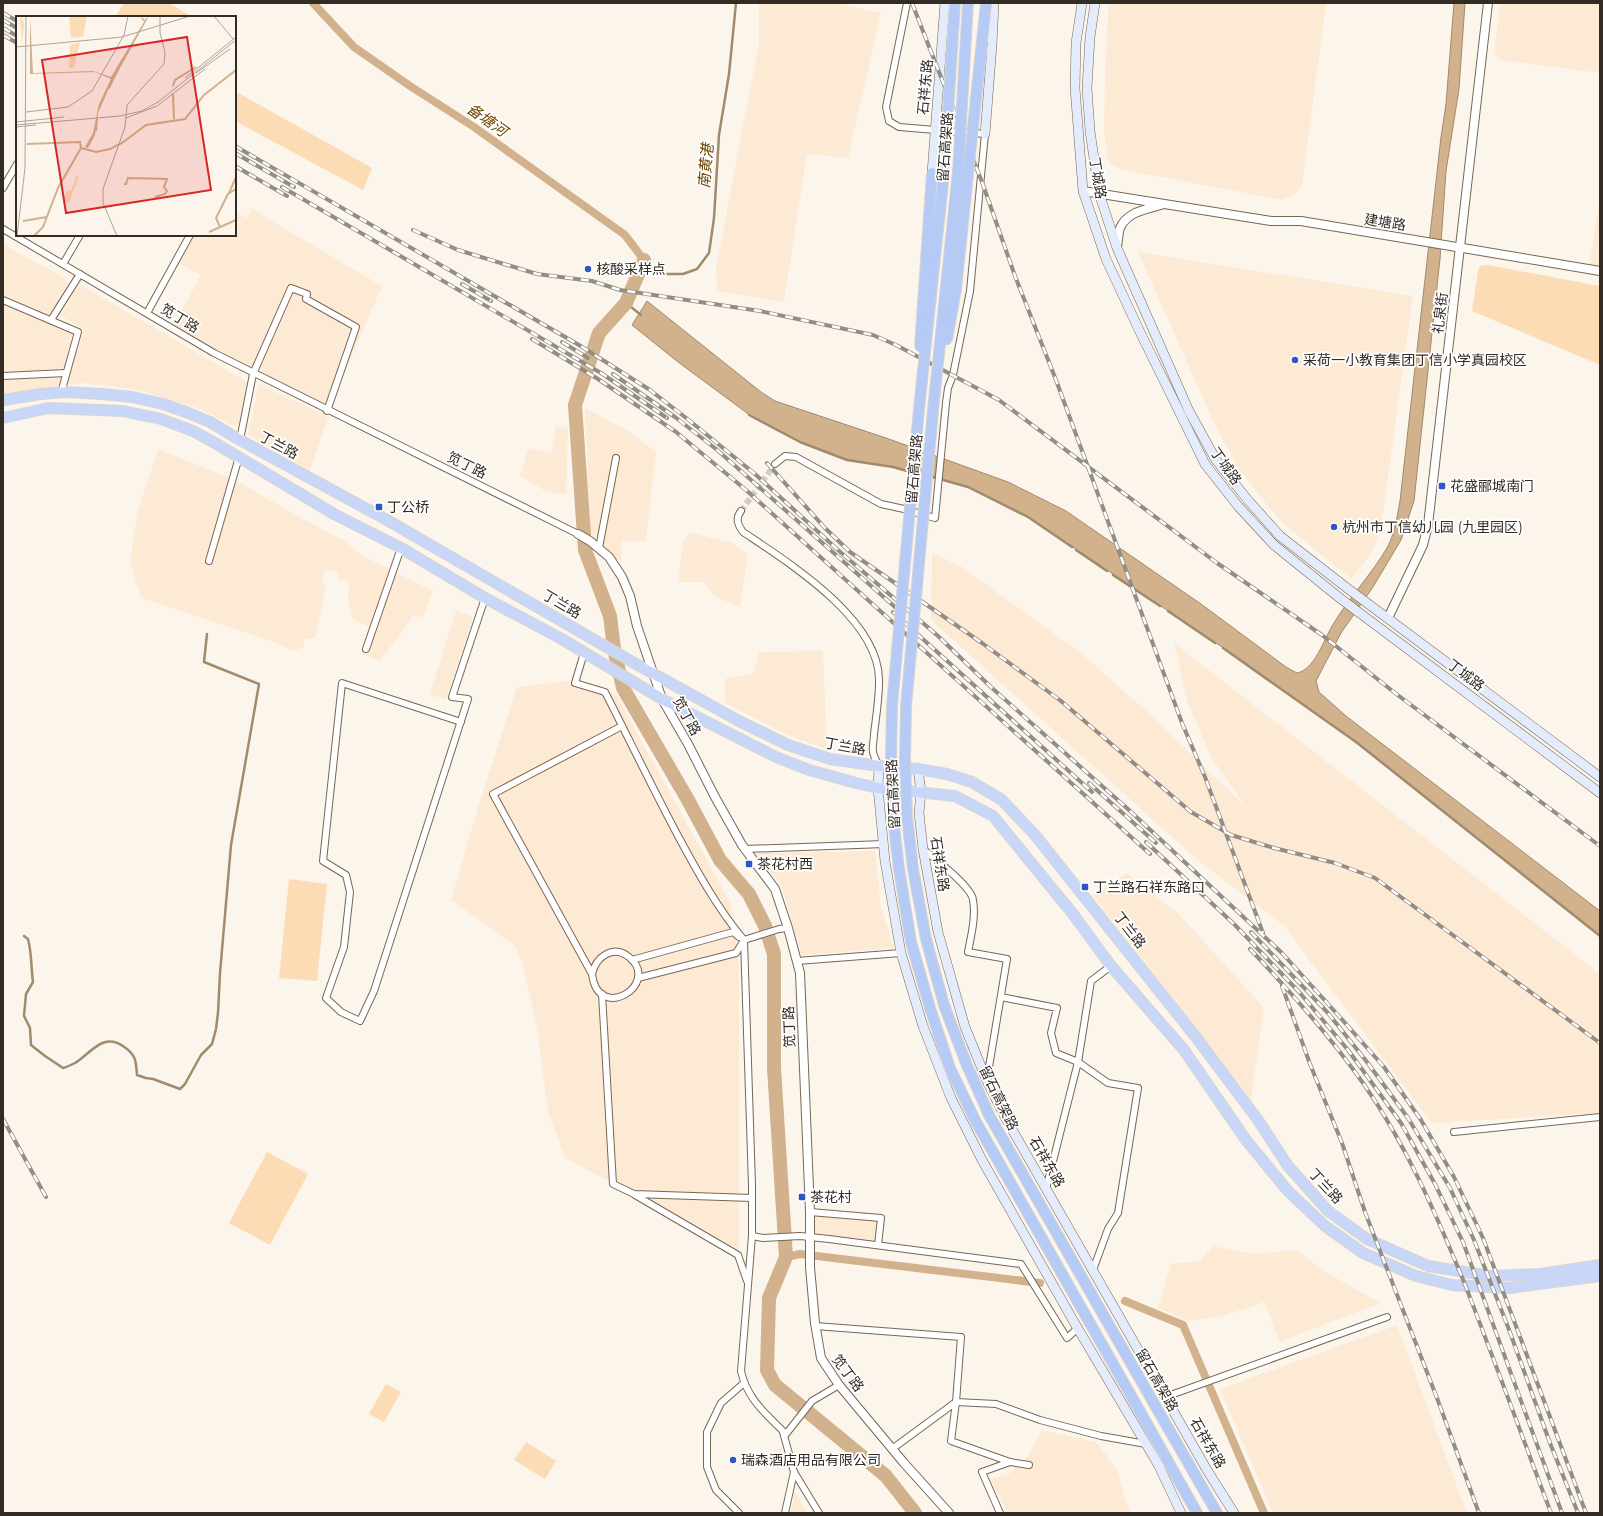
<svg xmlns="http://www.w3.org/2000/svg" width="1603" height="1516" viewBox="0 0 1603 1516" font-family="Montserrat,'Noto Sans SC',sans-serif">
<rect width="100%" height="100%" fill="#fcf5ec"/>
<g fill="#fdead4">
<path d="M759,3H837L881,13L848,158L807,154L784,302L717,291L716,268L759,42Z"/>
<path d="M1109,3H1326L1302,186L1295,194L1283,200L1124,170L1113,166L1107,158L1104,128L1106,42Z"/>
<path d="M1500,3H1600V73L1500,60L1494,53Z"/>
<path d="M1600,196V270L1589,268Z"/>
<path d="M251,208L275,223L382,286L330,407L201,341L174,325L201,275L178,263L193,235H235V212L247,218Z"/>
<path d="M3,245L66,278L67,291L48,314L3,294Z"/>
<path d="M1138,252L1413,296L1381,528L1372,553L1351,579L1285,525L1271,510L1237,466L1214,423Z"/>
<path d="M79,284L247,382L242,417L236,427L198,408L139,390L83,383L66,385L84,330L61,316Z"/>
<path d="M3,302L73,333L59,386L3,396Z"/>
<path d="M259,384L328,417L310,471L248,435Z"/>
<path d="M585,408L627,430L656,452L646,541H622L621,561L616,559L605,546L590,534Z"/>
<path d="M556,426L568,428L566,494L547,492L520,476L528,448L551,453Z"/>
<path d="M158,449L235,480L303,519L343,540L365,557L433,591L423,617L413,616L380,661L361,654L368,627L352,618L348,601L349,581L338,579V572L324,570L322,583L326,586L316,638L304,639V647L293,651L274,642L141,598L130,562L137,514Z"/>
<path d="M691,533L732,543L748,555L740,607L716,597L703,582H678L683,540Z"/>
<path d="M932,553L962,567L1082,654L1154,718L1247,808L1212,759L1188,703L1174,643L1600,974V1113L1432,1123L1309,960L1286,927L1200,862L931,620Z"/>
<path d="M456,611L473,617L446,699L430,695Z"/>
<path d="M823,651L827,749L790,736L725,703V679L754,673L759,652Z"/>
<path d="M576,680L616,694L731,904L739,966V1250L565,1158L548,1111L537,1027L522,963L514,945L451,900L478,807L517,687Z"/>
<path d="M875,851L881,907L894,948L801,955L781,884L755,853Z"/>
<path d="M1126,873L1177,912L1264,1008L1251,1100L1093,895Z"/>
<path d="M812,1216L876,1221L875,1242L813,1233Z"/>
<path d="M1213,1246L1254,1254L1298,1250L1322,1270L1381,1303L1279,1342L1265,1302L1219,1317L1188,1321L1158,1308L1171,1264L1200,1261Z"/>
<path d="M1397,1325L1467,1513H1273L1220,1389Z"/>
<path d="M1042,1430L1096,1442L1116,1468L1130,1513H1008L990,1479L1009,1474L1028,1456Z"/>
<path d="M795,1491L807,1513H791Z"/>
</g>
<g fill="#fcdcb5">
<path d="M124,3H169L192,17H115Z"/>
<path d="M235,91L372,168L363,190L235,121Z"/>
<path d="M1488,265L1600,286V365L1472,311L1478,271L1480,266Z"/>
<path d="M289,879L327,884L317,981L279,978Z"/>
<path d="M267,1152L308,1174L270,1245L229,1223Z"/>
<path d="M386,1384L401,1392L384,1422L369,1414Z"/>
<path d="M526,1442L556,1461L545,1479L514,1460Z"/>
</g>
<path fill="#d1b28c" stroke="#a28a6d" d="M1454,3H1465L1459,89L1446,171L1440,259L1414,501L1401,540L1373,587L1341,633L1316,681L1319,692L1346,716L1600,911V936L1356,742L1225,649L1028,517L968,487L893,467L847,460L800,442L751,416L678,362L632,325L647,301L761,392L775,401L886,438L1008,482L1066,511L1201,604L1286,667L1297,673C1314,670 1324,640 1332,626C1348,599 1371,575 1387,548C1395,533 1397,517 1400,501L1441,137L1446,104Z"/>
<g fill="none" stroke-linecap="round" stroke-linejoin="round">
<g stroke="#a28a6d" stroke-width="2.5">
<path d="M644,260L661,274H683L697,269L709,253L714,218L719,135L729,74L736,3"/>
<path d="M626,303L641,315"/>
<path d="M749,415L800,442L847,460L893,467L907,471"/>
<path d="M929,476L968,487L1028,517L1072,547"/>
<path d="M1076,550L1107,571"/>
<path d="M1113,575L1160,606"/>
<path d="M1168,611L1215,643"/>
<path d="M1223,648L1356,742L1600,936"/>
<path d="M24,936L28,939C32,954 31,968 33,982L26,994L24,1016L30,1028L31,1045L45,1056L63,1068C67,1067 71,1065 75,1063C90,1054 103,1032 123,1046C136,1055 136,1060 137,1075L146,1078L153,1079L180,1089L185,1084L201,1055L212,1044L216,1029L218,1013L220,973L231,845L259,684L204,662L207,634"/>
</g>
<g stroke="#d1b28c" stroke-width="8">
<path d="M313,3L354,47L410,86L474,127L625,235L644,260"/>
<path d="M786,1257L800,1254L1040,1283"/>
<path d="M1125,1301L1183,1325L1264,1513"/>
</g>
<path stroke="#d1b28c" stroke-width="14" d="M644,260L626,303L599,333L575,405L585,550L610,616L614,649L623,688L688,800L720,860L749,894L765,926L774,954V1068L786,1257L769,1298L767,1370L775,1385L886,1476L915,1513"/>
<g stroke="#d4cdc4" stroke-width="6" stroke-dasharray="6 3" stroke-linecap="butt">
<path d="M3,4V3"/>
<path d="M741,511L775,464"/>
</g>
<defs>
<g id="minor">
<path d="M3,188L17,164"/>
<path d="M3,229L214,353L578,534"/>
<path d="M63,264L80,235"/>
<path d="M3,300L78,332L61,393"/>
<path d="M147,313L190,235"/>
<path d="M51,320L80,274"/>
<path d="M3,376L66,373"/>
<path d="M240,440L253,374L291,288L307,294L306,299L356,327L327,411"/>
<path d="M775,464L785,456L796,457L881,504L904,509L935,518L946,403L948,388L953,375L970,291L985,134L899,127L889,121L886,107L907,3"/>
<path d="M741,511C735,519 738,525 743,532C789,563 881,620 879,682C879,700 876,717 874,734C874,740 872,747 873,752C874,757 877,762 879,766"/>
<path d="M599,548L616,458"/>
<path d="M209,561L239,457"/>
<path d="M366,649L401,548"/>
<path d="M584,653L575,683L605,692C629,739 652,787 677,834C697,871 717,908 744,940L752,1185V1236L741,1371C747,1399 766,1414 786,1434L812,1401L839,1385"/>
<path d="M461,722L342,683L323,861L346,875L350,892L344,947L326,998L341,1012L360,1021L374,991L468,699L452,697L485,598"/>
<path d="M745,849L884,844"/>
<path d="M923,849C934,858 972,887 973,900C976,917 971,936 968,952L1007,959L987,1079"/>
<path d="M632,960L733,932L739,937"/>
<path d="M797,961L901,953"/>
<path d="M592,974C596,957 613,944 629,957C662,984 598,1024 592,974L493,794L622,726"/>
<path d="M638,978L736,953L744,940L779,929L788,928"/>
<path d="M602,994L613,1184L634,1194L752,1198"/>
<path d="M1001,997L1057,1008L1051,1033L1056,1053L1078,1062L1108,1083L1138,1088L1118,1213L1108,1229L1093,1270"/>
<path d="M1454,1132L1600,1117"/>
<path d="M1046,1189L1078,1062L1091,981L1111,966"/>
<path d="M635,1195L738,1255L747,1281"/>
<path d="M810,1212L881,1218L878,1245"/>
<path d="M752,1236L763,1238L800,1236L829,1239L1021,1264L1067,1338L1078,1328"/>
<path d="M815,1326L961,1337L956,1402L951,1441L1010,1462L1029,1465"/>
<path d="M1165,1397L1387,1317"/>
<path d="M783,1432L794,1472L819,1513"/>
<path d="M892,1449L956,1402L996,1404L1040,1420L1101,1436L1146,1444"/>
<path d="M739,1513L716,1490L707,1467V1432L721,1403L744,1383"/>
<path d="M785,1513L794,1472"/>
<path d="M1000,1513L982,1472L1010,1462"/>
</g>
<g id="tertiary">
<path d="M1083,191L1271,221H1301L1600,271"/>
<path d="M1117,247C1118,242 1118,234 1120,228C1127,212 1146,209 1161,205"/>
<path d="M578,534L590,541L609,557L622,577L630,596L637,626L662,699L688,744L715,797L742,845L775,889L788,928L800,973L810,1212V1267L815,1323L821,1358L839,1385L904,1463L949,1513"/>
<path d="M1388,618L1423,545L1428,525L1488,3"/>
</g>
<g id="secondary">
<path d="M1082,3L1076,43L1075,88L1083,191L1106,259L1140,332L1205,464L1238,506L1274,545L1341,599L1600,793"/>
<path d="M1095,3L1090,37L1087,88L1090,131L1099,193L1117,248L1189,411L1216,460L1247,499L1280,536L1347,588L1600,777"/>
<path d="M985,134L992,45L994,3"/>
<path d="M932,173L945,3"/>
<path d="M879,766L878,788L885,861L901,953L923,1026L951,1098L982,1160L1074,1322L1159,1466L1181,1513"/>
<path d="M918,769L921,792L919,813L923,849L938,932L965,1027L987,1081L1005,1117L1207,1470L1234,1513"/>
</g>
<g id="primary">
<path d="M3,400L41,394L67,392L102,394L132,397L163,404L186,412L210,422L240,440L387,520L636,664L739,721L788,745L830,759L879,766L918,769L947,774L972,782L1002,800L1035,835L1195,1036L1258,1120L1288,1166L1328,1211L1367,1239L1428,1266L1490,1276L1540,1274L1600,1265"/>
<path d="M3,418L48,408L123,411L161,419L193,431L215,443L334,514L401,548L485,598L560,638L662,699L776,757L809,770L856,783L878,788L955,796L993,816L1073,914L1111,966L1184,1050L1246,1140L1288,1191L1325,1226L1363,1253L1416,1276L1452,1285L1509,1288L1600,1276"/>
</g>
<g id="trunk">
<path d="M1156,1407L1217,1513"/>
<path d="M1142,1415L1197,1513"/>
</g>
</defs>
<use href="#minor" stroke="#776754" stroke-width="8"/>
<use href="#tertiary" stroke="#776754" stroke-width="10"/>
<use href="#secondary" stroke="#776754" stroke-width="10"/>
<use href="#primary" stroke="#d6d5d3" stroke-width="12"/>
<use href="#trunk" stroke="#d6d5d3" stroke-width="12"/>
<use href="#minor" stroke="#fff" stroke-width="6"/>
<use href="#tertiary" stroke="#fff" stroke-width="8"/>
<use href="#secondary" stroke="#e4ebfb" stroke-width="9"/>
<use href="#primary" stroke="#c8d7f8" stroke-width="10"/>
<use href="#trunk" stroke="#b6caf6" stroke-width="10"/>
<defs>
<g id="rail">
<path d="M912,3L982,182L1015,276L1056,380L1182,723L1205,777L1263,933"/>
<path d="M3,13L17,21"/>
<path d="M3,20L17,28"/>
<path d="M3,28L17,36"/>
<path d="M3,35L17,43"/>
<path d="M235,146L579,345L650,390L690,421L755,474L838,550L938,636L992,688L1129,810L1282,953L1338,1015L1384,1067L1421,1120L1454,1177L1483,1238L1586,1513"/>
<path d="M235,153L294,187"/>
<path d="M235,166L287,196"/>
<path d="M282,187L601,373L667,418"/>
<path d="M413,230L458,250L537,274L592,281L620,290L760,311L873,335L896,345L999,400L1217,563L1322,635L1395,693L1600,846"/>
<path d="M462,284L491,301"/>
<path d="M532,339L598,379L676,432L746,490L1150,854"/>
<path d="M562,342L588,358"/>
<path d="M613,374L675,417L716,449L904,615"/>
<path d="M767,463L824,527L850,552L982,643L1061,701L1191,812L1231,835L1274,848L1335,863L1375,878L1600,1043"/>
<path d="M893,612L1092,792"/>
<path d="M1089,783L1156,843"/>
<path d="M1146,842L1234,924L1300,993L1348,1050L1401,1123L1435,1184L1463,1242L1562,1513"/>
<path d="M1251,932L1328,1013L1367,1062L1408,1118L1450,1188L1474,1240L1508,1327L1550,1443L1578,1513"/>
<path d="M1250,949C1290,991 1329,1035 1363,1083C1406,1144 1436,1214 1464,1282C1494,1359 1522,1436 1551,1513"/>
<path d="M1282,986L1310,1064L1342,1143L1365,1212L1437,1398L1479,1513"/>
<path d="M3,1119L46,1197"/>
</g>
</defs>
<use href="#rail" stroke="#948d85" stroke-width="4"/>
<use href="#rail" stroke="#fff" stroke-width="2.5" stroke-dasharray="8" stroke-linecap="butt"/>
<defs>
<g id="trunk-bridge">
<path d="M955,3L944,173L919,409L892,706L891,760L893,817L899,869L911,942L930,1008L950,1068L976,1122L1142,1415"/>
<path d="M968,3L958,172L933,410L906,706L905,758L907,817L913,869L926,939L944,1005L966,1063L989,1115L1156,1407"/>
<path d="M947,340L956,289L986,3"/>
<path d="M920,347L932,173"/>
</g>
</defs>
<use href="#trunk-bridge" stroke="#d6d5d3" stroke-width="12" stroke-linecap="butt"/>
<use href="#trunk-bridge" stroke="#b6caf6" stroke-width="10"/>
</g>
<g fill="#2e56c5" stroke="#fff" stroke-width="1.5">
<circle cx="588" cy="269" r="4"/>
<circle cx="1295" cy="360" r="4"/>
<rect x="1438" y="482" width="8" height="8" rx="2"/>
<rect x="375" y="503" width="8" height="8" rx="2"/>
<circle cx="1334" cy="527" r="4"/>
<rect x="745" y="860" width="8" height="8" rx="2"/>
<rect x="1081" y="883" width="8" height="8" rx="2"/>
<rect x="798" y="1193" width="8" height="8" rx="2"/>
<circle cx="733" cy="1460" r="4"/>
</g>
<g text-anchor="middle" stroke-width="3.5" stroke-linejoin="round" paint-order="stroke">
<g font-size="14" fill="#332c24" stroke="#fff">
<text transform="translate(925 87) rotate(-85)" y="5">石祥东路</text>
<text transform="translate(945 147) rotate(-86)" y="5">留石高架路</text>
<text transform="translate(1098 178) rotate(81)" y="5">丁城路</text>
<text transform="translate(1385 222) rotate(9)" y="5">建塘路</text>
<text transform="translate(1440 313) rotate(-83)" y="5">礼泉街</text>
<text transform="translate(180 318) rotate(31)" y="5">笕丁路</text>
<text transform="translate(279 445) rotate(28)" y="5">丁兰路</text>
<text transform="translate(467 465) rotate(26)" y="5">笕丁路</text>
<text transform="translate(1226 466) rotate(55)" y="5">丁城路</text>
<text transform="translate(914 469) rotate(-85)" y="5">留石高架路</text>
<text transform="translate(562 604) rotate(30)" y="5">丁兰路</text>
<text transform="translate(1466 675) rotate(37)" y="5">丁城路</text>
<text transform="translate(687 716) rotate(61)" y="5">笕丁路</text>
<text transform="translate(845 746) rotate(10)" y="5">丁兰路</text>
<text transform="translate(893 794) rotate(-93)" y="5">留石高架路</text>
<text transform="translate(940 864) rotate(81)" y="5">石祥东路</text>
<text transform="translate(1130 930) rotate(52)" y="5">丁兰路</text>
<text transform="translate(789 1027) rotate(-92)" y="5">笕丁路</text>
<text transform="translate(999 1098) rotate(64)" y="5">留石高架路</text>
<text transform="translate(1047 1162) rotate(60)" y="5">石祥东路</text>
<text transform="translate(1326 1186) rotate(47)" y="5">丁兰路</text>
<text transform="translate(848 1373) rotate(53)" y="5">笕丁路</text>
<text transform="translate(1157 1380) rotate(60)" y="5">留石高架路</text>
<text transform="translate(1208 1443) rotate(60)" y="5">石祥东路</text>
</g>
<g font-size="14" fill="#332c24" stroke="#fff" text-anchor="start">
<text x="596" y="274">核酸采样点</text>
<text x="1303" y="365">采荷一小教育集团丁信小学真园校区</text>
<text x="1450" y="491">花盛郦城南门</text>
<text x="387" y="512">丁公桥</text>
<text x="1342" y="532">杭州市丁信幼儿园 (九里园区)</text>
<text x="757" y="869">茶花村西</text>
<text x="1093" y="892">丁兰路石祥东路口</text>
<text x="810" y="1202">茶花村</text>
<text x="741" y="1465">瑞森酒店用品有限公司</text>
</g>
<g font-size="15" font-style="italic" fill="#6f4600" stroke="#fff">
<text transform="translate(487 120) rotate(35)" y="5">备塘河</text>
<text transform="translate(706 166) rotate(-85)" y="5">南黄港</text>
</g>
</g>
<g transform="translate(16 16)">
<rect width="220" height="220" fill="#fcf5ec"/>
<path d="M53,0H71L67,21L55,22ZM6,1L8,8L6,28L4,2ZM64,26L58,52H53L54,29ZM61,159L63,160L53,187L47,185L48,180L51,174L55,175Z" fill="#fcdcb5"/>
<path d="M14,0L17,57L77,55L95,61L128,6L124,0L129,4L133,0L94,70L82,97L79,119L72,132L69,131L77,117L83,88L95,63L79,56L14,58Z" fill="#d1b28c"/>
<path fill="none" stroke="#d1b28c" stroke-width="2" d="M157,70L159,64L180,51M93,72L102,53M157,78L158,103M80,115L81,103M11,128L64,126L65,132M65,132L80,136L94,133L106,127L130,109L169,103L188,79L220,54M108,168H110L112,162L151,163L148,171L151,175L149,178L139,181M213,177L220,161M7,205L31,201M204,211L200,202L212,178L220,173M193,216L220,204M18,220L27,211L42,172L65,132"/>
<path fill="none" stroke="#aca59c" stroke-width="1" d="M198,0L218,24M0,31L106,21L174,0M180,57L214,33M169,62L219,22M10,96L52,91L76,75L108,19L112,0M110,102L141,90L189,53M0,106L48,101M0,109L104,100L126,95L142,86L220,24M0,111L20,109M1,220L9,152L10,0M101,220L87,187V173L109,111L111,89L148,48L149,36L144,17V0"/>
<path fill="#d62828" fill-opacity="0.15" stroke="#d62828" stroke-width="2" d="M171,21L195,174L50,197L26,44Z"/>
<rect width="220" height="220" fill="none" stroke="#332c24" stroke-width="2"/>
</g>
<rect width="1603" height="1516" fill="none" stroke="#332c24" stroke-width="8"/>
</svg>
